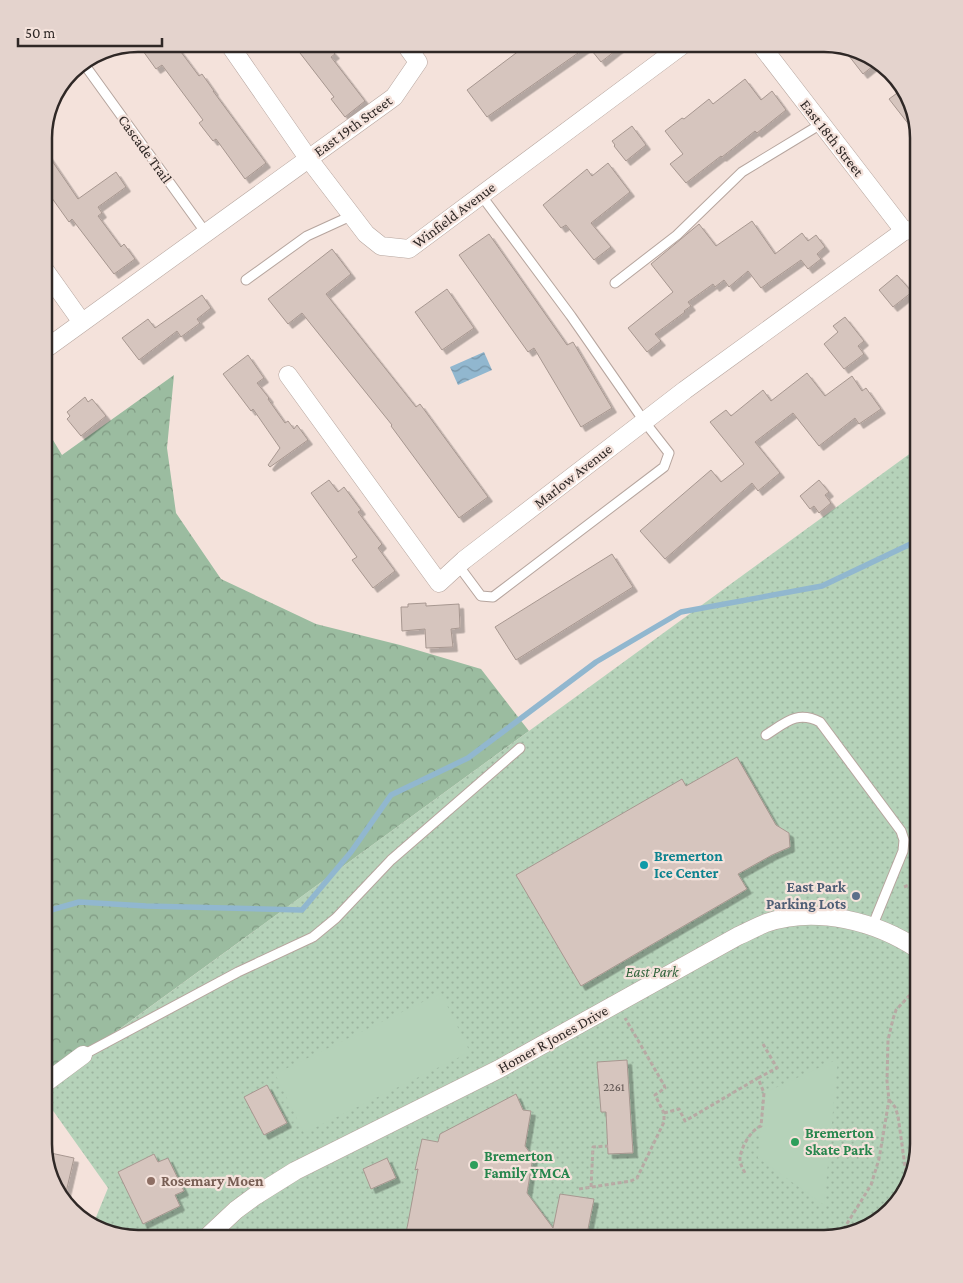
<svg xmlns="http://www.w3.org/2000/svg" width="963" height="1283" viewBox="0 0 963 1283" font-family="'Crimson Pro',serif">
<defs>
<pattern id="forest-crowns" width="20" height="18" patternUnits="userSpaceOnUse" patternTransform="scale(1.25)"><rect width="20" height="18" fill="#9bbca0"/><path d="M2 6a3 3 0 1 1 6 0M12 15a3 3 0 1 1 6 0" fill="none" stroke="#7f9982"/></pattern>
<pattern id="park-dots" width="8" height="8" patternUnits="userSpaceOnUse" patternTransform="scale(1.25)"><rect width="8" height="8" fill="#b5d2b9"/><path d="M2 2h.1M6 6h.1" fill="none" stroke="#9cb49f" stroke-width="1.8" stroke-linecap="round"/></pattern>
<pattern id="water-waves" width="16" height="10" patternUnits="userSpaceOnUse" patternTransform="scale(1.25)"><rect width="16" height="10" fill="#91b7cf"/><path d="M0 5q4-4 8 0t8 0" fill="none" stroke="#7795a8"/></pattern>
<filter id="shadow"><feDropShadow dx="4.5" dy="4.5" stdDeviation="0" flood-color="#0004"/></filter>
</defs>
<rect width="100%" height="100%" fill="#f4e2db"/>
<path fill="url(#forest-crowns)" d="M174,375L167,448L176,513L221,579L316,624L400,645L481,669L529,731L44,1084V425L62,455Z"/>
<path fill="url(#park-dots)" d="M919,447V1145L907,1192L877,1223L825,1239H138L92,1227L108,1188L44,1098V1084Z"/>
<g fill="#b5d2b9">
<path d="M441,993L470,1052L304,1133L275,1074Z"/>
<path d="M838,1059L824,1205L758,1158L764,1093Z"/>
</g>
<path fill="url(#water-waves)" d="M484,352L492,370L458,385L450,367Z"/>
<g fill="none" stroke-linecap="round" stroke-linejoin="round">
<path stroke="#91b7cf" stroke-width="5.5" d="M44,912L79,902L146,906L302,910L351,852L391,795L468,758L596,662L681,612L822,586L919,540"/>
</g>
<g fill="#d6c5be" stroke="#a79790" filter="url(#shadow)">
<path d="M152,44H175L199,76L202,74L214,91H213L266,163L245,179L216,139L213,141L199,123L203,120L162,65L156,69L143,51Z"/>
<path d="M293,44H326L335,54L331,57L365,101L345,117L331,99L334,97Z"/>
<path d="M528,44H624L601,62L588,46L487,117L467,90Z"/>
<path d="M842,47L872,57L878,62L863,74Z"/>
<path d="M745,79L761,100L772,91L786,110L757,133L755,131L722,157L721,156L686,183L670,164L683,154L665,131L682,118L684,119L709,99L713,104Z"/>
<path d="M904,88L918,134L917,135L889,99Z"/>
<path d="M632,126L646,145L626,161L614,146L615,145L612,141Z"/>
<path d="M44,149L78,199L116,172L126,187L98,207L102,213L98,216L121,247L124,244L135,259L114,274L72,219L69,222L44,187Z"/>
<path d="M608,163L630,192L591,223L611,247L594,260L566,225L561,228L543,205L587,169L592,176Z"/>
<path d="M752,221L775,254L802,233L808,241L816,235L825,247L817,254L821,259L808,269L801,260L761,288L748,271L729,287L724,280L715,287L713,284L688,302L691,306L684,311L685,312L655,334L661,341L647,352L628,328L673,292L651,264L699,224L716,246Z"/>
<path d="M489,234L567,345L573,342L612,408L581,427L534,348L528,352L459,255Z"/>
<path d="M332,249L351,274L326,294L416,407L420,404L488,497L459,518L391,426L392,425L302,313L288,324L268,299Z"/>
<path d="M897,275L912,292L893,307L879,290Z"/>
<path d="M447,289L474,328L442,350L415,312Z"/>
<path d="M202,295L211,308L197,319L200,323L181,337L177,331L139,360L122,338L148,319L155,328Z"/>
<path d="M845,317L864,341L858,346L864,354L844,369L824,344L838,332L833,326Z"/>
<path d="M248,355L264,378L257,383L269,398L268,399L285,423L288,421L294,429L297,425L308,440L270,467L268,465L280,448L253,409L251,411L223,374Z"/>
<path d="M807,373L825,396L852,376L862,391L866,388L881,409L859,424L855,418L819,446L793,413L755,442L780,473L758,491L752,483L665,559L640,531L711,470L721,482L744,464L710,422L726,410L731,416L763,390L771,401Z"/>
<path d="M85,397L88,402L92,399L106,416L81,436L67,419L70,416L67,412Z"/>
<path d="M329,480L338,492L344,487L361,510L358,512L382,544L378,548L395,571L373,588L352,560L357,557L311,493Z"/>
<path d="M819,480L829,492L825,495L831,503L819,513L814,506L810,509L800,496Z"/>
<path d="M612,554L633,587L516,660L495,627Z"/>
<path d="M426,603V606L459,604L460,628L451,629L453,647L426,648L425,629L402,631L401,607H408V604Z"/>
<path d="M737,757L776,825L789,833L790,847L772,855L738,874L747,889L581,986L516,875L682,779L686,786Z"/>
<path d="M627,1060L633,1153L608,1154L606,1112H601L597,1062Z"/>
<path d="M267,1085L287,1123L264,1135L244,1097Z"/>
<path d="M516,1094L523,1110L531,1111L525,1146L533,1157L527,1193L553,1228L560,1194L594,1199L586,1239H405L418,1169L415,1170L422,1139L438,1142L440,1134Z"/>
<path d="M46,1152L74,1158L64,1201L60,1197Z"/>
<path d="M154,1154L158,1162L168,1158L184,1191L175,1195L180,1206L143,1224L118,1172Z"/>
<path d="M387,1158L396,1178L371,1189L363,1169Z"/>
</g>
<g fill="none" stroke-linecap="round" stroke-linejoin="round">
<defs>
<g id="lane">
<path d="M84,64L206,233"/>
<path d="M246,280L307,236L353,215"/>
<path d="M615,283L677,235L742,172L821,124"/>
<path d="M458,565L481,596L493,597L664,467L669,453L644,421L571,316L481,195"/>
<path d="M766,735C785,723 797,710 820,722L901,831L904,840L903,851L872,927"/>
<path d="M83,1055L238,972L313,937L336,918L391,860L520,748"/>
</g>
<g id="street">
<path d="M229,44L308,158L366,234L381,246L409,249L684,44"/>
<path d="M760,44L904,231"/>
<path d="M44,269L81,321"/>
<path d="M44,350L394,97L418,62L405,44"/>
<path d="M288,375L439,583L464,560L685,390L904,231L919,229"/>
<path d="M44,1084L83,1055"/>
<path d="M205,1239L236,1210L255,1196L295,1171L499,1069L738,936C747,932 756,927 766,923C816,906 876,921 919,950"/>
</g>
</defs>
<use href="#lane" stroke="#b6a59e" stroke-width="11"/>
<use href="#street" stroke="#b6a59e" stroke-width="19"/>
<g stroke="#b8a9a4" stroke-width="3" stroke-dasharray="4 2.5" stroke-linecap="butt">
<path d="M904,887L919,881"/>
<path d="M758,1078L777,1068L763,1044"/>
<path d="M889,1100L895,1107L898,1116L908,1188"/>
<path d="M664,1113L679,1109L685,1121L758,1078L764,1093L761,1126C750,1130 739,1151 740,1161C741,1166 743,1169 745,1173"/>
<path d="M591,1187L593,1147L608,1146"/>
<path d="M579,1189L631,1181L637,1178L664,1122V1113L655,1095L665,1088L664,1085L625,1018"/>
<path d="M840,1235L871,1185L879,1159L889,1100L887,1081L888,1040L893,1019L896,1010L909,996L919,989"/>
</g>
<use href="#lane" stroke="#fff" stroke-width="9"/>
<use href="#street" stroke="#fff" stroke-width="18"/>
</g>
<circle fill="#0f9aa8" stroke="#f4e2db" stroke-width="2" cx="644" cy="865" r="5"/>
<circle fill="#5c6f8a" stroke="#f4e2db" stroke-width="2" cx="856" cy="896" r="5"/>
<g fill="#2e9e5b" stroke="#f4e2db" stroke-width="2">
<circle cx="795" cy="1142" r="5"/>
<circle cx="474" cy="1165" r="5"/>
</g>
<circle fill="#8d6e63" stroke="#f4e2db" stroke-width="2" cx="151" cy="1181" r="5"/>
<g text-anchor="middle" stroke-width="4.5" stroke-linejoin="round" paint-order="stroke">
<g font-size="12" fill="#594f4c">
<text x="614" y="1091">2261</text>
</g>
<g font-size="15" fill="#2f2826" stroke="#f4e2db">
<text transform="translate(353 126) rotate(-36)" y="5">East 19th Street</text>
<text transform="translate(832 138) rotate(52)" y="5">East 18th Street</text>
<text transform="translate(145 149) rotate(54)" y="5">Cascade Trail</text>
<text transform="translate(454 215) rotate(-37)" y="5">Winfield Avenue</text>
<text transform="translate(573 476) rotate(-38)" y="5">Marlow Avenue</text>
<text transform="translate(553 1039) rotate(-29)" y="5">Homer R Jones Drive</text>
</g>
<g font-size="15" font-weight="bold" fill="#0d838f" stroke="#f4e2db" text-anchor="start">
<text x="654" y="861">Bremerton<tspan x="654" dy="17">Ice Center</tspan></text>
</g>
<g font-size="15" font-weight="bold" fill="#4e5e75" stroke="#f4e2db" text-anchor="end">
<text x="846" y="892">East Park<tspan x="846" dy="17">Parking Lots</tspan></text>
</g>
<g font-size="15" font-style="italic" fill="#31633c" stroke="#f4e2db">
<text x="652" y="977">East Park</text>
</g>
<g font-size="15" font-weight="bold" fill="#27864d" stroke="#f4e2db" text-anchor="start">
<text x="805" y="1138">Bremerton<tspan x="805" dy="17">Skate Park</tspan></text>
<text x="484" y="1161">Bremerton<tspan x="484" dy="17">Family YMCA</tspan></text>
</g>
<g font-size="15" font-weight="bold" fill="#785e54" stroke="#f4e2db" text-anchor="start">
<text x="161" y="1186">Rosemary Moen</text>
</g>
</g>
<path d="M0 0H963V1283H0ZM138 52H824A86 86 0 0 1 910 138V1144A86 86 0 0 1 824 1230H138A86 86 0 0 1 52 1144V138A86 86 0 0 1 138 52Z" fill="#e4d3cd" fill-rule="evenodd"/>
<path fill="none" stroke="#2f2826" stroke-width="2.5" d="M138 52H824A86 86 0 0 1 910 138V1144A86 86 0 0 1 824 1230H138A86 86 0 0 1 52 1144V138A86 86 0 0 1 138 52Z"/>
<path d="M18 38v8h144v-8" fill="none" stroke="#2f2826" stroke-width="2.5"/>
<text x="25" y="38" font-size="15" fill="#2f2826" stroke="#f4e2db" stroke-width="4" paint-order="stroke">50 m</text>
</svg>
